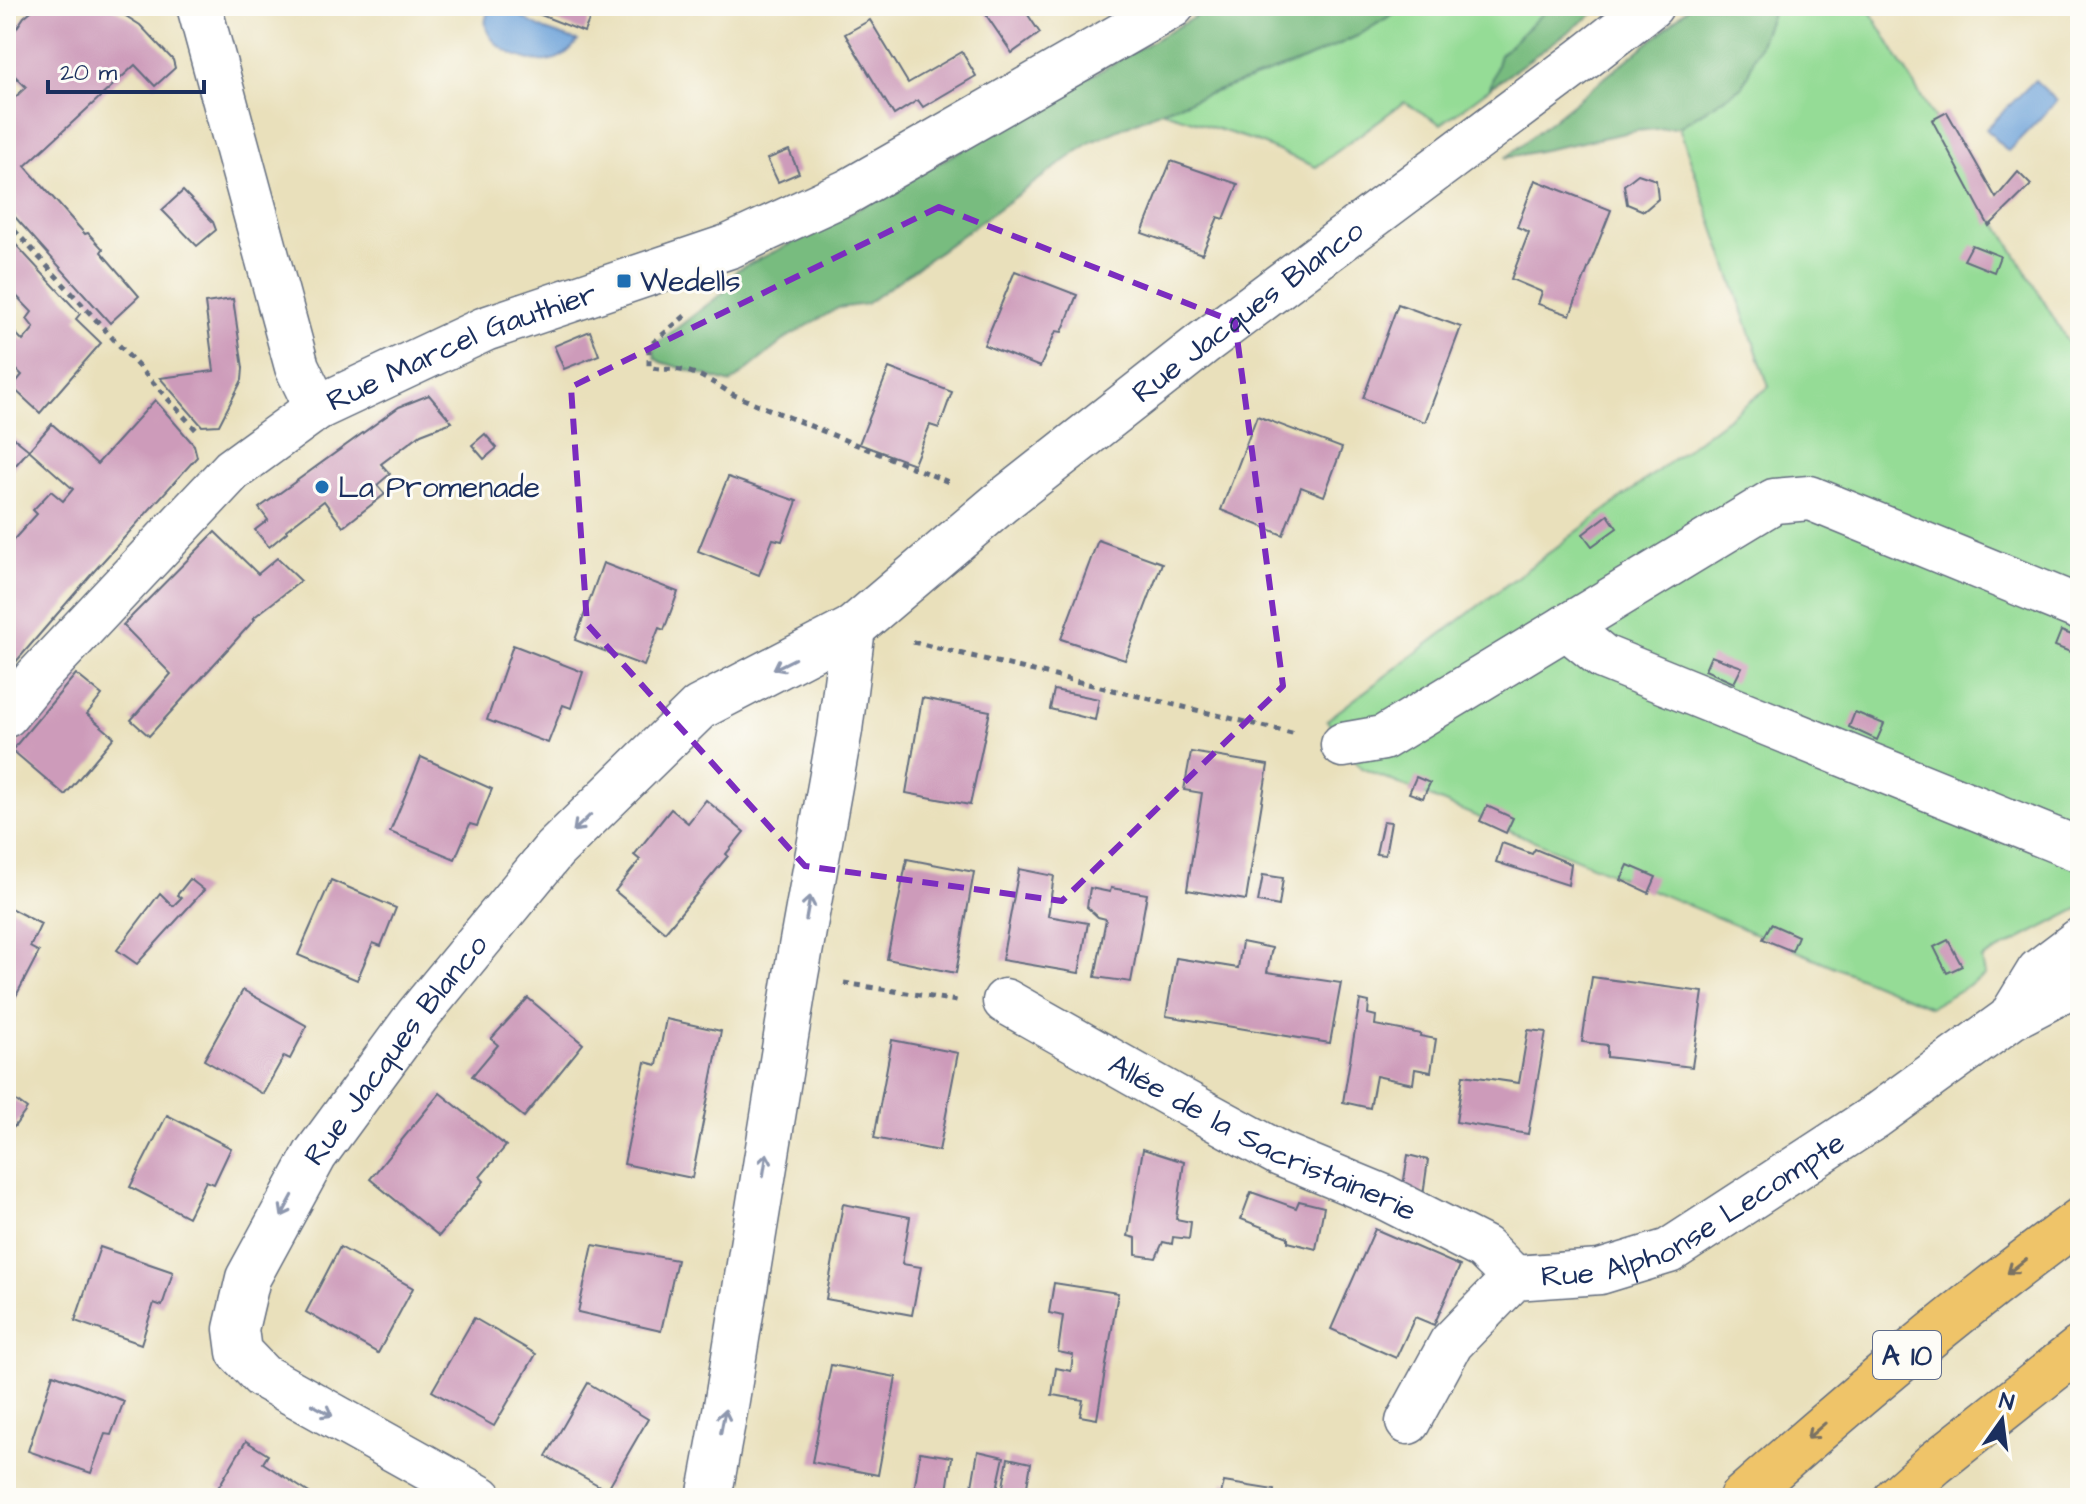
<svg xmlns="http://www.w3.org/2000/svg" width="2086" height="1504" viewBox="0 0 2086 1504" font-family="'Architects Daughter',sans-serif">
<rect width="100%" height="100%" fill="#fdfcf7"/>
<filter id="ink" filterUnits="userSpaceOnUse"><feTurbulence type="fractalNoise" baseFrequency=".0125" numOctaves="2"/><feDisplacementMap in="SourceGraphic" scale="16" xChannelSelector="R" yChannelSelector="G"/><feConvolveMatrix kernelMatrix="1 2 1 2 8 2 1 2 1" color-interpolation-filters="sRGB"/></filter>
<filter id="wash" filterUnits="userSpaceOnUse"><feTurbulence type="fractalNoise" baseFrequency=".006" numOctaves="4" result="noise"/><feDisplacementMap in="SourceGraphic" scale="32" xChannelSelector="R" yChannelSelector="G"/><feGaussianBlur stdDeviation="1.8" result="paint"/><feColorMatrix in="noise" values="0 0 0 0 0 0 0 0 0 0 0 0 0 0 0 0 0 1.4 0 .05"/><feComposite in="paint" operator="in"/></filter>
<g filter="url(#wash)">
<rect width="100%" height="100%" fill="#e9e0bb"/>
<g fill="#95dc96" stroke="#58867a" stroke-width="2">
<path d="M1406,6H1550L1500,55L1490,88L1441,124L1404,102L1316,167L1255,141L1161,111L1304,60L1357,36Z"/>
<path d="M1775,6H1867L2080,362V908L1982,959L1985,976L1930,1007L1361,768L1327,720L1769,387L1679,127L1743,86Z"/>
</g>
<g fill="#78bc7f" stroke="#4a766e" stroke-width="2">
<path d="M1214,6H1406L1357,36L1304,60L1161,111L1091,142L866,304L838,308L788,337L731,383L661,362L655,358L654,351L656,344L724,292L737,270L840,219Z"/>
<path d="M1550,6H1604L1490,88L1500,55Z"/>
<path d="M1690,6H1775L1743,86L1679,127L1635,131L1505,158L1664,30Z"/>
</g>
<g fill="#6aa0d8" stroke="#42689b" stroke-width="2">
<path d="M492,6H505L527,20L545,30L578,41C569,52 561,59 547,61C525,64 481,45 486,18C487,13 490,10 492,6Z"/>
<path d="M2035,80L2057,101L2008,151L1986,129Z"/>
</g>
<g id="blocks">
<g fill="#cd9bba">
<path d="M37,6H110L140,25L173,60L175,68L155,86L135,65L25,166L85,234L88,233L103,249L101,252L139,296L110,323L6,207V106L26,87L6,67V44L24,17Z"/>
<path d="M535,6H595L584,32L533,12Z"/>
<path d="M980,6H1022L1040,33L1012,53Z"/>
<path d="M870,20L908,83L962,52L976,76L923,107L918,100L894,115L845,34Z"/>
<path d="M1947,112L1996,198L2018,172L2031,185L1989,226L1932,120Z"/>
<path d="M789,150L799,173L778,182L767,159Z"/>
<path d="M1171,161L1238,184L1224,219L1218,217L1202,254L1142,233Z"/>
<path d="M1638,174L1656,180L1658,199L1644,211L1627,204L1624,185Z"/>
<path d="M1535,180L1611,210L1570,315L1538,304L1542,292L1511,279L1529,232L1517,227Z"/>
<path d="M183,191L213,222L216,230L197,246L162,210Z"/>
<path d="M6,234L80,314L76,319L101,343L40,413L12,387L22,375L6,359V323L23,341L34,328L27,319L32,312L6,285Z"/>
<path d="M1972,245L2000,256L1994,272L1964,260Z"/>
<path d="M1015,271L1077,295L1062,332L1056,331L1040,367L984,345Z"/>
<path d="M233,299L243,368L242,380L219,425L202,426L160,378L214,371L205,303Z"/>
<path d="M1398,304L1461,327L1425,422L1363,398Z"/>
<path d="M590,331L599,355L564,369L554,346Z"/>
<path d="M889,368L952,392L939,428L930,425L914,464L859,444Z"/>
<path d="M429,395L452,422L421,434L381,464L390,474L377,485L385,494L343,527L324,501L286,530L287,532L269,547L255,530L268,520L259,508L399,407Z"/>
<path d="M155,400L194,445L197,457L96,569L14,664L6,657V548L37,514L33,510L51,491L63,501L73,489L29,450L52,424L97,464Z"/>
<path d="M1257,416L1342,448L1324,496L1301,487L1283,535L1221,510Z"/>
<path d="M485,434L497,448L484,459L472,445Z"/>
<path d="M14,438L29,450L6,476V446Z"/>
<path d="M728,477L797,501L782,541L773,539L759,575L698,551Z"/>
<path d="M1608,515L1617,528L1592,546L1583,534Z"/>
<path d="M215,532L258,574L277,558L301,581L253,618L255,619L149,736L131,720L171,674L123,625Z"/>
<path d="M1098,540L1162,563L1125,660L1061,639Z"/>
<path d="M603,563L678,592L664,630L659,628L644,666L575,640Z"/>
<path d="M2061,631L2080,638V656L2055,646Z"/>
<path d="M513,645L583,672L571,708L563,705L548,743L487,720Z"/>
<path d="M1711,656L1742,667L1734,683L1705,670Z"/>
<path d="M76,674L102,695L87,714L114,737L65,795L12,750Z"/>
<path d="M1054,690L1099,699L1095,720L1050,709Z"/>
<path d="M922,698L990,711L970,805L906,793Z"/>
<path d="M1855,712L1884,724L1877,740L1849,727Z"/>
<path d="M1191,752L1268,765L1246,900L1187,890L1202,793L1184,790Z"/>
<path d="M421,757L492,789L477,826L470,824L455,859L390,832Z"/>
<path d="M1416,777L1430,783L1423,798L1409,793Z"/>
<path d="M706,800L744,832L726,854L728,856L665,932L615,891L640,860L634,855L671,809L688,823Z"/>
<path d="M1487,806L1513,818L1506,833L1480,821Z"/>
<path d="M1383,821L1391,822L1385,855L1376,854Z"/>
<path d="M1502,843L1532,854L1535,849L1571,864L1568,885L1496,862Z"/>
<path d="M907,859L974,872L956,973L887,959Z"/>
<path d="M1628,865L1656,877L1649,893L1621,880Z"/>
<path d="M1019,869L1054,876L1048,916L1088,923L1079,973L1002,960Z"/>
<path d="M1263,875L1283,878L1279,906L1258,902Z"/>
<path d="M190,879L204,890L137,964L117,950L160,893L173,906L181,898L177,895Z"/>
<path d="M331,880L396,908L381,946L373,943L357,980L298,955Z"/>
<path d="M1090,888L1110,892L1111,888L1147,894L1131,982L1095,977L1106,919L1098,917L1087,907Z"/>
<path d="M10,908L41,924L30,947L39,952L6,1015V915Z"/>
<path d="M1771,924L1798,936L1792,951L1763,939Z"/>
<path d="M1948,940L1962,966L1947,973L1934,947Z"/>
<path d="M1242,942L1272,948L1267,972L1341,983L1330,1043L1166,1016L1176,958L1238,968Z"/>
<path d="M1592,977L1703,992L1692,1067L1607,1057V1045L1582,1042Z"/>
<path d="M243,990L307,1026L290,1059L284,1056L263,1094L204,1060Z"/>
<path d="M528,998L583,1044L524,1117L472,1076L498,1045L491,1039Z"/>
<path d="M1360,1000L1369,1002L1368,1014L1376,1016L1375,1025L1421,1034L1420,1036L1436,1039L1431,1072L1415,1069L1413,1084L1376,1076L1370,1108L1343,1102Z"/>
<path d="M666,1019L721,1031L692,1178L624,1164L645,1062L657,1065Z"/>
<path d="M1528,1030L1546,1032L1528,1134L1456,1122L1463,1075L1519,1083Z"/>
<path d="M892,1040L958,1053L939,1151L874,1138Z"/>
<path d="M440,1093L506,1146L480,1177L484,1181L439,1236L370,1179Z"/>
<path d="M15,1100L27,1109L14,1127L6,1121V1112Z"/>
<path d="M167,1115L231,1148L214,1184L206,1181L188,1217L130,1187Z"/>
<path d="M1143,1149L1184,1162L1176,1219L1191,1222L1189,1239L1173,1237L1172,1244L1163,1242L1156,1258L1136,1255V1238L1128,1236Z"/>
<path d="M1408,1155L1428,1160L1423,1195L1403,1186Z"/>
<path d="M1251,1192L1296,1208L1299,1201L1324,1207L1316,1249L1288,1242V1237L1241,1219Z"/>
<path d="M843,1204L910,1217L902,1264L921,1267L912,1315L826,1299Z"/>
<path d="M1375,1229L1460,1266L1434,1325L1415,1317L1396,1358L1331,1329Z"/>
<path d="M593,1245L677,1260L661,1331L578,1312Z"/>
<path d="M100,1247L173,1272L162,1306L154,1303L141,1344L75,1321Z"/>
<path d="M340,1247L413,1288L378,1353L306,1312Z"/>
<path d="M1054,1283L1118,1293L1097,1419L1080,1416L1083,1400L1052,1395L1056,1368L1071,1371L1073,1355L1058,1352L1063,1316L1049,1313Z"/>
<path d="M474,1318L536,1354L494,1426L432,1391Z"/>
<path d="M831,1365L896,1377L878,1475L812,1462Z"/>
<path d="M53,1374L124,1401L111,1435L105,1434L91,1473L28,1451Z"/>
<path d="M588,1383L648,1419L607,1490L546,1456Z"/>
<path d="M246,1441L268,1455L263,1463L314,1496L313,1498H234L218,1488Z"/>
<path d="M978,1451L1004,1457L995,1498H970Z"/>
<path d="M920,1452L952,1457L946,1498H913Z"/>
<path d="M1008,1458L1031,1463L1025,1498H1001Z"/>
<path d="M1224,1482L1274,1490L1273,1498H1220Z"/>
</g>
</g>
</g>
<g filter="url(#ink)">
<use href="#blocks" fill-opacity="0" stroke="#636d7f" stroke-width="2"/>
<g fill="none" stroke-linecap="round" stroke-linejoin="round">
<defs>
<g id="minor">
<path d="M199,6L297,367L317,408"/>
<path d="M1566,627L1603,657L2080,850"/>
<path id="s1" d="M6,715L36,678L232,470L317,408L485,329L730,246L849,191L1172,6"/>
<path d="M1343,745L1383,738L1774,501L1810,498L2080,608"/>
<path id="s2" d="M1005,1001L1175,1097L1280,1154L1384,1197L1484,1248L1514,1278"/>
<path d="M2014,1012L2039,971L2080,940"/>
<path id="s3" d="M1408,1422L1451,1343L1514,1278L1600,1272L1669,1251L1876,1116L2011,1018L2080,982"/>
<path id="s4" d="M481,1498L262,1376L239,1352L236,1329L248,1278L315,1155L417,1016L554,850L699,708L853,628L1000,503L1202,344L1583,59L1651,6"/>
<path d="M709,1498L726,1406L796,975L840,730L853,628"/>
</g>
<g id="highway">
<path d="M1741,1498C1851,1401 1962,1306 2080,1220"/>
<path d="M1896,1498L1934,1464L2080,1348"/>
</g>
</defs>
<use href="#minor" stroke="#636d7f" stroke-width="47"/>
<use href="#highway" stroke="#636d7f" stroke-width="47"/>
<g stroke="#636d7f" stroke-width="5" stroke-dasharray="6 6" stroke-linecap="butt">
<path d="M6,221L199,433"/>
<path d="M685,316L649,346V367C662,371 668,368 681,370C700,373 717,385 734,395L951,483"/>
<path d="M913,642L1296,734"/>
<path d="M844,983L957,1001"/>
</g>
<use href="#minor" stroke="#fff" stroke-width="44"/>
<use href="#highway" stroke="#efc469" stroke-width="44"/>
</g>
<defs><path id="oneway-shaft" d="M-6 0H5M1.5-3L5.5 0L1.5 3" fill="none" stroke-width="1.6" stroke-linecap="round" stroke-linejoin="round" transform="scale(2)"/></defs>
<g stroke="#8d97ae">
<use href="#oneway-shaft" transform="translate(784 664) rotate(153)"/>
<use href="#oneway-shaft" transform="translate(582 823) rotate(136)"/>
<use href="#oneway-shaft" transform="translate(808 908) rotate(-80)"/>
<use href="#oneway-shaft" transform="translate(765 1165) rotate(-81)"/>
<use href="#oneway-shaft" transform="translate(287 1206) rotate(118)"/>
<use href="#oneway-shaft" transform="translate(322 1410) rotate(29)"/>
<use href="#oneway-shaft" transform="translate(723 1421) rotate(-79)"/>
</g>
<g stroke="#7a7263">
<use href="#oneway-shaft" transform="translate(2017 1266) rotate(142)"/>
<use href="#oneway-shaft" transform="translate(1816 1431) rotate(139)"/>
</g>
</g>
<path fill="none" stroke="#7b2cbf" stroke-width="6" stroke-dasharray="16 10" stroke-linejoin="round" d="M939,207L1235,322L1283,686L1062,901L805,866L587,624L571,387Z"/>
<g fill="#1f6fb2" stroke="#fdfcf7" stroke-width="3">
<rect x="616" y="273" width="16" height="16" rx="4"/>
<circle cx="322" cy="487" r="8"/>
</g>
<g text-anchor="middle" stroke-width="6" stroke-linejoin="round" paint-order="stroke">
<rect fill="#fdfcf7" stroke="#5f6c8c" stroke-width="2" x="1873" y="1331" width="68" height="48" rx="6"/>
<g font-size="28" font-weight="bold" fill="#1b2f5e">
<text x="1907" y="1365">A 10</text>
</g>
<g font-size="30" fill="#1b2f5e" stroke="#fdfcf7" text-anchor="start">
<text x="640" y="291">Wedells</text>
<text x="338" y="497">La Promenade</text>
</g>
<g font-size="30" fill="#1b2f5e" stroke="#fdfcf7">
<text dy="10" stroke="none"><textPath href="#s4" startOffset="1770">Rue Jacques Blanco</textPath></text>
<text dy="10" stroke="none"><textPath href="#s1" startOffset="596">Rue Marcel Gauthier</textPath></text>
<text dy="10" stroke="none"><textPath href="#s4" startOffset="632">Rue Jacques Blanco</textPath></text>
<text dy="10" stroke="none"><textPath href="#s2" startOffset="292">Allée de la Sacristainerie</textPath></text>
<text dy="10" stroke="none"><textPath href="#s3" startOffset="376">Rue Alphonse Lecompte</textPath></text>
</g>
</g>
<rect width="2086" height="1504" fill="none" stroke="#fdfcf7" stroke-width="32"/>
<g transform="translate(2002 1420) rotate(14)" stroke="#fdfcf7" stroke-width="6" paint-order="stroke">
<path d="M0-6L14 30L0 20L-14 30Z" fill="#1b2f5e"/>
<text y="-12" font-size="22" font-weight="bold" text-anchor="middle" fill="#1b2f5e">N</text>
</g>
<path d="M48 80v12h156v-12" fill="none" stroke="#1b2f5e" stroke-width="4"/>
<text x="60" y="80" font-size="24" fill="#1b2f5e" stroke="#fdfcf7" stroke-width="6" paint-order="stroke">20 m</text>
</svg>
